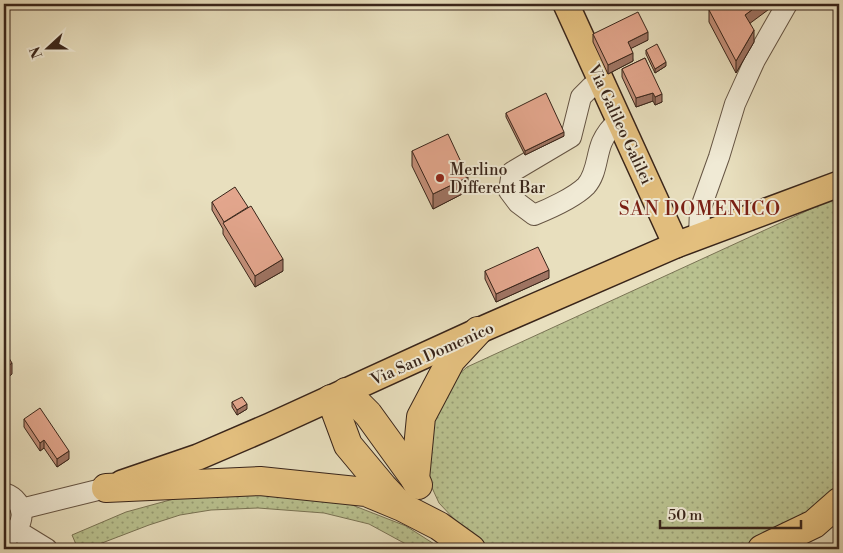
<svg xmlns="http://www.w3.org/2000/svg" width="843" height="553" viewBox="0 0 843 553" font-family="'Libre Bodoni',serif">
<defs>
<pattern id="green-dots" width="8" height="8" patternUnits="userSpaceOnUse" patternTransform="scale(1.25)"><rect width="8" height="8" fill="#b9c18f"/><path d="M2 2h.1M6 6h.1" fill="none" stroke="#979d74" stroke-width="1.8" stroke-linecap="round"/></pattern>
</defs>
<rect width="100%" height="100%" fill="#e8dfbe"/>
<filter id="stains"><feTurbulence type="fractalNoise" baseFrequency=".004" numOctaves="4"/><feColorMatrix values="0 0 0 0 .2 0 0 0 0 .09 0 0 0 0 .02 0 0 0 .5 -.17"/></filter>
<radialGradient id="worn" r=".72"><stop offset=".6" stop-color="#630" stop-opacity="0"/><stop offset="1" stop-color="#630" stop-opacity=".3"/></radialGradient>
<g fill="url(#green-dots)" stroke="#797354">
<path d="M839,196V499L758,547L746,549H498L486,544L475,537L456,521L439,503L428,479L425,432L448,384L467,367Z"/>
<path d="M230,491L347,503L406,526L442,549H415L369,524L324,513L258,508L211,510L180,515L149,525L102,543L90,549H78L72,535L126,512L181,497Z"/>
</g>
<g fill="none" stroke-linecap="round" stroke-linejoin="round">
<defs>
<g id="minor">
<path d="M601,81L591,87L581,97L571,137L512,172L509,191L518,203L534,215C549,209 575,197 586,186C597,174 596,156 602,142C606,133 612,126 619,120"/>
<path d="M699,236L700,210L719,157L735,104L755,60L787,4"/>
<path d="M4,493C28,501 27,529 4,538"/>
<path d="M21,509L106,488"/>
<path d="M16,530L47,549"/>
</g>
<g id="major">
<path d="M566,4L676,245"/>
<path d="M122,483L198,457L270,426L478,331L676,245L839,184"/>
</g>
<g id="highway">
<path d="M346,392L368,414L415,479L418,485"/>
<path d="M331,399L348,445L383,487L396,501"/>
<path d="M415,479L421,417L451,360L478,331"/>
<path d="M106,488L260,481L366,492L402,507L439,526L471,549"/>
<path d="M762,549L814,524L839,502"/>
</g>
</defs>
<use href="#minor" stroke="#655443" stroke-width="22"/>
<use href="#major" stroke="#39251a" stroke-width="28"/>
<use href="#highway" stroke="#39251a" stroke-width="30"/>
<use href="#minor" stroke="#f0ead5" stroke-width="20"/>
<use href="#major" stroke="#e4c07f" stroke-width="25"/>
<use href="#highway" stroke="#e4c07f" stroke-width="28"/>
</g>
<g fill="#c38f79" stroke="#39251a">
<path d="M709,10L750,23L754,42L736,73L709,22Z"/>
<path d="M593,34L648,40L631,48L633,61L608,74L593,42Z"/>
<path d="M646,50L666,66L655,73L646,54Z"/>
<path d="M645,58L662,102L655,105L653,101L636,107L622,77V69Z"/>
<path d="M506,113L564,136L525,155L506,117Z"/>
<path d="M412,151L468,191L433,209L412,166Z"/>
<path d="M212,202L283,271L255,287L223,234V229L212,210Z"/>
<path d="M485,271L549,278L496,302L485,279Z"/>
<path d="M232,402L247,409L237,415L232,407Z"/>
<path d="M24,419L69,459L57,467L44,448L40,451L24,427Z"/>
</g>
<g fill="#9f7463" stroke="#39251a">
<path d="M760,4H776L745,27V15Z"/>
<path d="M754,30V42L736,73V61Z"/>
<path d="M648,32V40L628,50V42Z"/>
<path d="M633,53V61L608,74V65Z"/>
<path d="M666,62V66L655,73V69Z"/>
<path d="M653,93V101L636,107V98Z"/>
<path d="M662,94V102L655,105V97Z"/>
<path d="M564,132V136L525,155V151Z"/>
<path d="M468,177V191L433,209V194Z"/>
<path d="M283,259V271L255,287V276Z"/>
<path d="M549,270V278L496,302V294Z"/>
<path d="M12,363V374L4,381V369Z"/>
<path d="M247,404V409L237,415V410Z"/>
<path d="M44,440V448L40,451V443Z"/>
<path d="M69,451V459L57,467V459Z"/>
</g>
<g fill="#e3a68d" stroke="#39251a">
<path d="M719,4H760L745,15L754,30L736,61L709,10Z"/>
<path d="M638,12L648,32L628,42L633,53L608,65L593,34Z"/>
<path d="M657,44L666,62L655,69L646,50Z"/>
<path d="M645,58L662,94L655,97L653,93L636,98L622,69Z"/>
<path d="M546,93L564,132L525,151L506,113Z"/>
<path d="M448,134L468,177L433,194L412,151Z"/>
<path d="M235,187L248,207L224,222L212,202Z"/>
<path d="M251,206L283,259L255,276L223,223Z"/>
<path d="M538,247L549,270L496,294L485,271Z"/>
<path d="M4,350L12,363L4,369Z"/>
<path d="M242,397L247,404L237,410L232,402Z"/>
<path d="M40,408L69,451L57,459L44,440L40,443L24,419Z"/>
</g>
<circle fill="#8f2418" stroke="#f0ead5" stroke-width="2" cx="440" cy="178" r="5"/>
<g text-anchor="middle" stroke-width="4" stroke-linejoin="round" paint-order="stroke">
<g font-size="16" fill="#39251a" stroke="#f0ead5">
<text transform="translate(621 124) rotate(65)" y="6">Via Galileo Galilei</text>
<text transform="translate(432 353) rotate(-24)" y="6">Via San Domenico</text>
</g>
<g font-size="16" fill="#39251a" stroke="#f0ead5" text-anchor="start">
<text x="450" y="175">Merlino<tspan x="450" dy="18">Different Bar</tspan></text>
</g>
<g font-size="19" letter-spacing="1" fill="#7a1f14" stroke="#f0ead5">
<text x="700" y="215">SAN DOMENICO</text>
</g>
</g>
<rect width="843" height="553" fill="none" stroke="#e8dfbe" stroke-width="20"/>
<rect x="5" y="5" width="833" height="543" fill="none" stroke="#39251a" stroke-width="2.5"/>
<rect x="10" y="10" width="823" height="533" fill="none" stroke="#39251a"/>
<g transform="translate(48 48) rotate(249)" stroke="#f0ead5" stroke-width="4" paint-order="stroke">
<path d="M0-4L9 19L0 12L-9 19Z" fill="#39251a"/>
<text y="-8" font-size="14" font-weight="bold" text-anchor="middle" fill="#39251a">N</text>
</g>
<path d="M660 520v8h141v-8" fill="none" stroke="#39251a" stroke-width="2.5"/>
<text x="668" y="520" font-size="15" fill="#39251a" stroke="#f0ead5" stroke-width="4" paint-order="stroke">50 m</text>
<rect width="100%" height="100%" filter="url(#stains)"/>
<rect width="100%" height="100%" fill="url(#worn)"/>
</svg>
